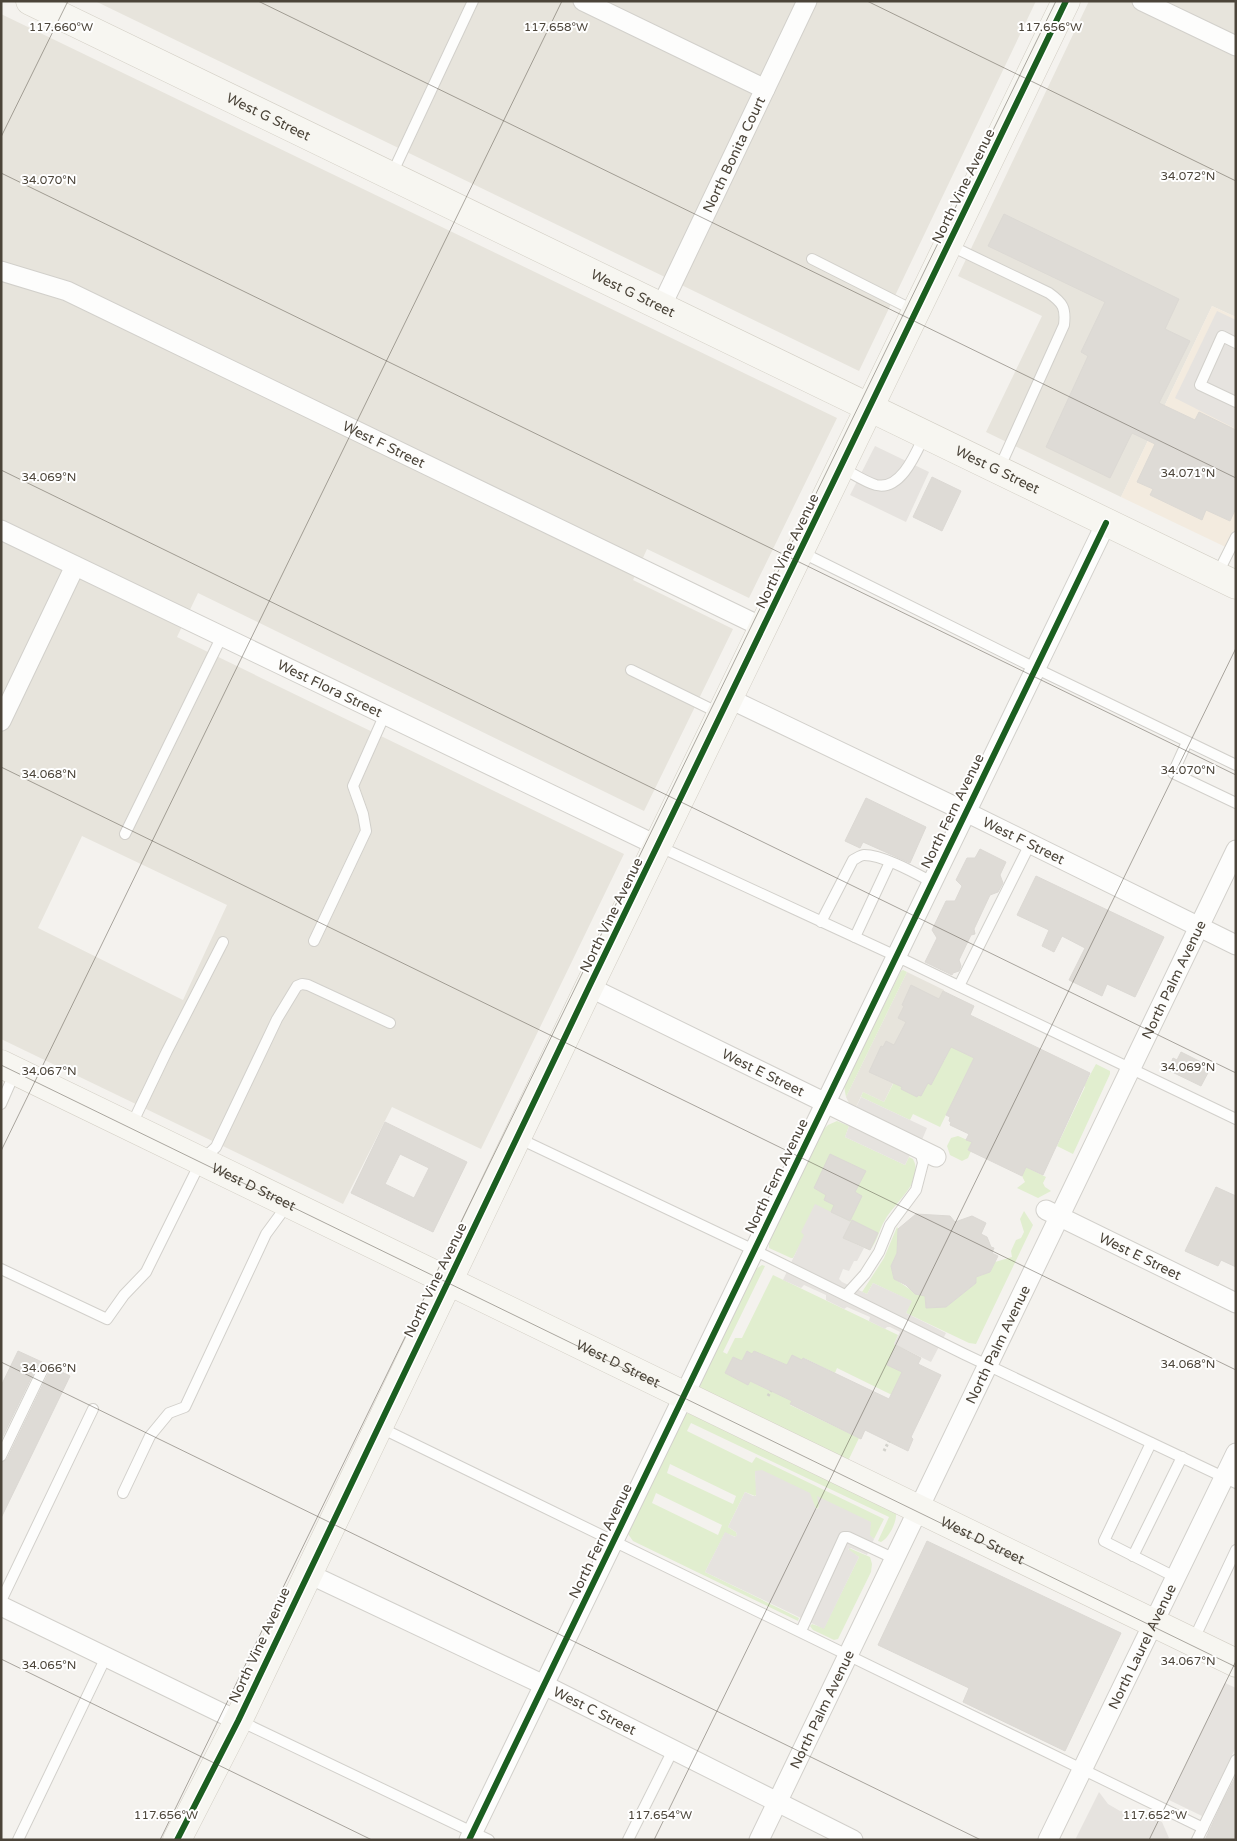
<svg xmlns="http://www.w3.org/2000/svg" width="1237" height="1841" viewBox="0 0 1237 1841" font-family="'Varela Round',sans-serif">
<rect width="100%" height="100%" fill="#f4f2ee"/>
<g fill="#e7e4dc" fill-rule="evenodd">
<path d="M95,1H1036L859,371Z"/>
<path d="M1089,1H1236V317L1212,306L1121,497L986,432L1042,316L958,276Z"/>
<path d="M1,14L837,418L749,598L647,549L633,580L733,629L644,811L198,593L177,637L624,854L481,1149L392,1107L343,1204L1,1039ZM82,836L227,905L183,1000L38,928Z"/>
<path d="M907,972L944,990L911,1058L906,1056L884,1102L863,1092L856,1107L849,1103L846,1097Z"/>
</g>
<path fill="#f3ebdf" d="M1212,306L1236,317V552L1121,497Z"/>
<g fill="#e1eecf" fill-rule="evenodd">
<path d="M903,970L907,972L846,1097L844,1086L901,971Z"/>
<path d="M956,1036L974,1048L970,1056L974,1058L940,1127L913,1114L910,1120L861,1097L863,1092L884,1102L907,1056L916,1047L944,1061Z"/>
<path d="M1096,1064L1110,1071V1074L1073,1154L1057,1146L1085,1087L1084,1086Z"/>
<path d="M837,1121L849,1126L845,1137L905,1165L909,1157L913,1159C925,1181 895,1202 885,1220C879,1230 877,1242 870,1250L843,1238L851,1222L802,1232L805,1235L793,1258H791L769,1248V1241L824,1129L828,1125Z"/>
<path d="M958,1136L972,1142L968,1150L971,1151L968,1158L962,1161L950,1155L947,1146L951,1138Z"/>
<path d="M1026,1167L1046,1177L1043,1183L1045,1187L1051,1191L1038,1198L1017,1188L1025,1182L1022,1176Z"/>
<path d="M1024,1211L1033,1225L976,1344L969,1343L906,1313L911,1301L873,1283L867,1294L862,1292L884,1258L897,1227L904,1240L897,1246V1253L891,1266L894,1279C905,1285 913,1293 925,1296L926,1308L946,1307L976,1283V1277L990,1272L995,1262L1012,1257L1011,1251L1016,1240L1021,1238L1024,1232L1020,1219Z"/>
<path d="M762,1265L765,1266L723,1352L727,1354L735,1338H742L773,1275L898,1335L894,1344L896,1345L887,1365L902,1372L898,1381L900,1382L894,1396L837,1368L835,1373L804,1358L802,1360L787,1365L754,1351L752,1354L747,1351L742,1361L733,1357L725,1373L748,1384L750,1381L792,1401L790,1405L859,1438L848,1461L701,1389L699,1386L756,1269Z"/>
<path d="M688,1413L896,1513C897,1522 889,1538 881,1542L878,1541L889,1517L691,1423L687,1431L752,1463L756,1457L884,1519L874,1539L818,1497L819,1506L818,1509L755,1471L757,1494L755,1496L745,1492L728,1527L736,1532L737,1535L736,1537L725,1533L705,1572L799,1618L798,1621L633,1541L628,1534L685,1415ZM670,1464L736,1496L733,1504L667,1473ZM656,1493L722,1525L718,1535L652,1503Z"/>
<path d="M849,1548L870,1557L872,1564L871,1572L838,1639L834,1640L813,1630L810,1626L812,1624L824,1628L859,1557L849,1551Z"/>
</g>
<g fill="#e6e3df">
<path d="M1217,311L1236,320V429L1175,398Z"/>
<path d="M875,446L929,472L906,522L850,495Z"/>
<path d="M861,1097L927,1128L918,1149L914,1147L905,1165L845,1137L849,1126L848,1124Z"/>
<path d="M815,1204L851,1222L843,1238L864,1248L857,1261H854L849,1271L843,1269L839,1279L842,1282L867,1294L873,1283L912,1301L906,1313L946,1333L931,1362L894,1344L900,1332L890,1327H887L885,1329L869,1321L870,1317L847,1307L844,1309L826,1300V1295L804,1285L801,1288L783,1280L804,1235L801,1232Z"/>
<path d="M762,1470L810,1493L816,1509H818L819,1506L817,1496L871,1522L870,1535L874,1539L867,1555L851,1548L848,1549L859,1557L824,1629L705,1572L725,1532L735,1537L737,1535L736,1532L728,1527L745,1492L753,1496H756L755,1471Z"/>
<path d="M1225,1683L1236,1688V1747L1202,1816L1169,1800Z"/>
<path d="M1099,1792L1108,1804L1120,1811L1132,1810L1135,1817L1148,1815L1162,1822L1169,1838L1166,1840H1075Z"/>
</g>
<g fill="#dedbd6" stroke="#dcd9d4" fill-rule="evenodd">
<path d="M1004,214L1179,299L1165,329L1190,341L1159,403L1195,420L1199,412L1236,430V508L1230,521L1206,510L1202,520L1150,495L1153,489L1137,482L1155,444L1132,433L1110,478L1046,447L1088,356L1081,352L1105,302L988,246Z"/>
<path d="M932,477L961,491L942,531L913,517Z"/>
<path d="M866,798L926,827L910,863L863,842L860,848L845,841Z"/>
<path d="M980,849L1006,862L1000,875L1003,883L998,892L990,895L974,929L975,934L971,935L959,960L961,966L959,971L953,973L952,975L925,962L937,938L932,930L946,901H955L962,886L956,880L967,858H975Z"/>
<path d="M1036,876L1164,937L1135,997L1107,984L1102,996L1069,980L1085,948L1062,936L1054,952L1042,946L1049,930L1017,915Z"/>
<path d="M911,985L939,999L943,991L974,1006L970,1015L1090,1073L1043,1175L1026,1167L1022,1176L968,1150L972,1142L966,1140L969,1134L950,1125L951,1122L949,1121L950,1117L946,1115L974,1058L951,1047L931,1085L928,1083L921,1096L918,1095L917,1097L901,1089L902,1087L869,1072L881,1046L883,1047L886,1041L894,1045L906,1022L898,1018L904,1006L902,1005Z"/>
<path d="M1181,1052L1211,1067L1201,1086L1168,1070L1173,1058L1177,1060Z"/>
<path d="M385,1122L467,1162L433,1232L351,1193ZM400,1154L429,1168L414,1198L385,1184Z"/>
<path d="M830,1154L866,1171L855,1192L862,1196L850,1221L831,1212L834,1205L824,1200L826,1195L814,1188Z"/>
<path d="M1216,1187L1236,1196V1267L1221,1260L1218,1266L1185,1251Z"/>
<path d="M916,1214L950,1216L955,1222L972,1216L986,1223L981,1234L987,1237L991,1247L994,1248L992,1253L998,1256L990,1272L976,1277V1283L946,1307L926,1308L925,1296L915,1294L906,1285L894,1279L891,1266L897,1253L898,1229Z"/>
<path d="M852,1220L878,1233L870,1250L843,1238Z"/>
<path d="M896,1345L921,1358L918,1364L941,1375L911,1437L913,1439L908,1451L865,1430L861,1439L790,1404L792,1401L750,1381L748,1385L725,1373L733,1357L742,1361L747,1351L752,1354L754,1351L787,1365L792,1355L802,1360L803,1358L889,1399L902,1372L887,1365Z"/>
<path d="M18,1351L42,1362L37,1366L1,1440V1386Z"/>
<path d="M49,1366L70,1376L1,1518V1463L7,1459L49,1372Z"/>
<path d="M927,1541L1121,1633L1065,1751L963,1702L969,1688L878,1645Z"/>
<path d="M1236,1776V1840H1205L1222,1803Z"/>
</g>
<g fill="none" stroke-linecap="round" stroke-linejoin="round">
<defs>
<g id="lane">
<path d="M391,176L473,1"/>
<path d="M949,245L1049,293C1063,303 1066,308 1064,325L999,469"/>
<path d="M812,259L915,311"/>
<path d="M1236,343L1222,336L1200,385L1236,402"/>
<path d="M842,468C852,473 865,482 876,485C901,491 916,453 924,436"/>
<path d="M801,552L1035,668L1236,765"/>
<path d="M1217,575L1236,537"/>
<path d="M631,670L721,714"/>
<path d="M1187,742L1173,773L1236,803"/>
<path d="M125,834L222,636"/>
<path d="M658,846L896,956L1236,1119"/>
<path d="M821,922L853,860C857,858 861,855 864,855C883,855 915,873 932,882"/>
<path d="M855,937L890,862"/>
<path d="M314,941L366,831L363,814L353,786L385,714"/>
<path d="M959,986L1030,844"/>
<path d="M1,1104L15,1072"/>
<path d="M131,1126L167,1051L223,942"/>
<path d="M518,1138L754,1250L964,1354L1236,1483"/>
<path d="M1,1269L107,1319L124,1295L146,1272L201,1161L216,1147L277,1019L297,986L302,984L308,985L390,1023"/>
<path d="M846,1295L865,1274L879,1252L890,1225L916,1190L923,1163L920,1150"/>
<path d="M379,1427L1203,1828"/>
<path d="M1151,1443L1104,1541L1175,1577"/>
<path d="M1,1456L43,1369"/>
<path d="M123,1493L150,1436L169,1413L185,1407L266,1234L288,1204"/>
<path d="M1133,1556L1182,1457"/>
<path d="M1,1601L93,1409"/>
<path d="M801,1631L844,1537H848L895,1559"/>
<path d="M1193,1641L1236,1550"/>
<path d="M240,1721L489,1840"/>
<path d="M18,1840L106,1657"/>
<path d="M628,1840L673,1750"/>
<path d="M1197,1840L1236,1760"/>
</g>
<g id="street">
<path d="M583,1L765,89"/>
<path d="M1142,1L1236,46"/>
<path id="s1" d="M1,271L67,291L764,628"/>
<path id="s2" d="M661,307L807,1"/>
<path id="s3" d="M1,530L658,846"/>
<path id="s4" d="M730,699L966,812L1236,945"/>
<path d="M1,721L75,566"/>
<path id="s5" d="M589,987L936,1157"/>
<path id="s6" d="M1046,1210L1236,1303"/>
<path id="s7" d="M307,1573L544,1685L853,1840"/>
<path d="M1,1606L238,1721"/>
<path d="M469,1840L1106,523"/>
<path id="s8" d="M759,1840L1236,850"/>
<path id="s9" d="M1048,1840L1236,1453"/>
</g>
<g id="secondary">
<path id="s10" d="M30,1L1236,585"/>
<path id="s11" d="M1,1064L1236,1663"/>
<path d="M177,1840L238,1721L589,987L1066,1"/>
</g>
</defs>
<use href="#lane" stroke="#d2d0cb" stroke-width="12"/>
<use href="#street" stroke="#d2d0cb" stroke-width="21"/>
<use href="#secondary" stroke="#d3cfc5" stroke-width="29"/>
<g stroke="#d3d2cc" stroke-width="3" stroke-dasharray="2.5 2.5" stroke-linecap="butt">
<path d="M768,1396L771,1391"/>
<path d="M884,1451L889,1441"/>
</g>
<use href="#lane" stroke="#fdfdfc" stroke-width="10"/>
<use href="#street" stroke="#fdfdfc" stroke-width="19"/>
<use href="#secondary" stroke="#f7f6f1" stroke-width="28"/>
<defs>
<g id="cycleway">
<path d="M177,1840L238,1721L589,987L1066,1"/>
<path d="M469,1840L1106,523"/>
</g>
</defs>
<use href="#cycleway" stroke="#fff" stroke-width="9"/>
<use href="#cycleway" stroke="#1b5e20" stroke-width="6"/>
</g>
<path fill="none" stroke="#4b4439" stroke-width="1" stroke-opacity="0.45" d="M258,1L1236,478M867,1L1236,181M1,137L68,1M1,173L1236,775M1,470L1236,1073M1,767L1236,1370M1,1065L1236,1667M1,1151L562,1M1,1362L981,1840M1,1659L372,1840M160,1840L1056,1M654,1840L1236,648M1149,1840L1236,1661"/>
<g text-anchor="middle" stroke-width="4" stroke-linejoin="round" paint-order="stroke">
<g font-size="14" fill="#4b4439" stroke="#fff">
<text dy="5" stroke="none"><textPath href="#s10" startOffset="265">West G Street</textPath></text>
<text dy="5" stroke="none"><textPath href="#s2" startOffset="169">North Bonita Court</textPath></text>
<text transform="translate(963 186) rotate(-64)" y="5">North Vine Avenue</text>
<text dy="5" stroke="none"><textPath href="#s10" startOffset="670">West G Street</textPath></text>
<text dy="5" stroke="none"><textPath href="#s1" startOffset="421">West F Street</textPath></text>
<text dy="5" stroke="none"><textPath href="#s10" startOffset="1075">West G Street</textPath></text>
<text transform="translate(787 551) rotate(-64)" y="5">North Vine Avenue</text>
<text dy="5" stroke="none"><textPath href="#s3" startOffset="365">West Flora Street</textPath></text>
<text transform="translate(952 811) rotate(-64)" y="5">North Fern Avenue</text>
<text dy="5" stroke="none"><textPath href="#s4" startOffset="326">West F Street</textPath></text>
<text transform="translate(611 915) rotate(-64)" y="5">North Vine Avenue</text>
<text dy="5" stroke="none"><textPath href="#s8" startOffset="955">North Palm Avenue</textPath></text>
<text dy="5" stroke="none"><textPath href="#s5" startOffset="194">West E Street</textPath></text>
<text transform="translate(776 1176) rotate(-64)" y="5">North Fern Avenue</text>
<text dy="5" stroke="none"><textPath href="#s11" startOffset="281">West D Street</textPath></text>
<text dy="5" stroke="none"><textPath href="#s6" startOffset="105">West E Street</textPath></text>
<text transform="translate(435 1280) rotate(-64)" y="5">North Vine Avenue</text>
<text dy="5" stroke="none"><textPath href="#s8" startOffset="550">North Palm Avenue</textPath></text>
<text dy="5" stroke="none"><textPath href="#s11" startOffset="686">West D Street</textPath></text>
<text transform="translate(600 1541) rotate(-64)" y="5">North Fern Avenue</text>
<text dy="5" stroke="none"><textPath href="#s11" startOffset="1091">West D Street</textPath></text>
<text transform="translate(259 1645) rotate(-65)" y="5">North Vine Avenue</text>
<text dy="5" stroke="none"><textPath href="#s9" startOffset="215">North Laurel Avenue</textPath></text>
<text dy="5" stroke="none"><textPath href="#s7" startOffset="319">West C Street</textPath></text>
<text dy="5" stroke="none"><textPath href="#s8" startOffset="145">North Palm Avenue</textPath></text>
</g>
</g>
<g font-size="12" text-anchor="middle" fill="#4b4439" stroke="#fff" stroke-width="4" stroke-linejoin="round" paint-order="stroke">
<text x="61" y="31">117.660°W</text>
<text x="556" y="31">117.658°W</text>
<text x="1050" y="31">117.656°W</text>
<text x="1188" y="180">34.072°N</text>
<text x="49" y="184">34.070°N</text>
<text x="1188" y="477">34.071°N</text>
<text x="49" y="481">34.069°N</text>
<text x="1188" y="774">34.070°N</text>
<text x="49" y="778">34.068°N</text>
<text x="1188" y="1071">34.069°N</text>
<text x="49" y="1075">34.067°N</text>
<text x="1188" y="1368">34.068°N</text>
<text x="49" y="1372">34.066°N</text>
<text x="1188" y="1665">34.067°N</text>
<text x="49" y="1669">34.065°N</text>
<text x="166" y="1819">117.656°W</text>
<text x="660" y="1819">117.654°W</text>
<text x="1155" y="1819">117.652°W</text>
</g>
<rect width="1237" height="1841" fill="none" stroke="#4b4439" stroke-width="5"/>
</svg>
